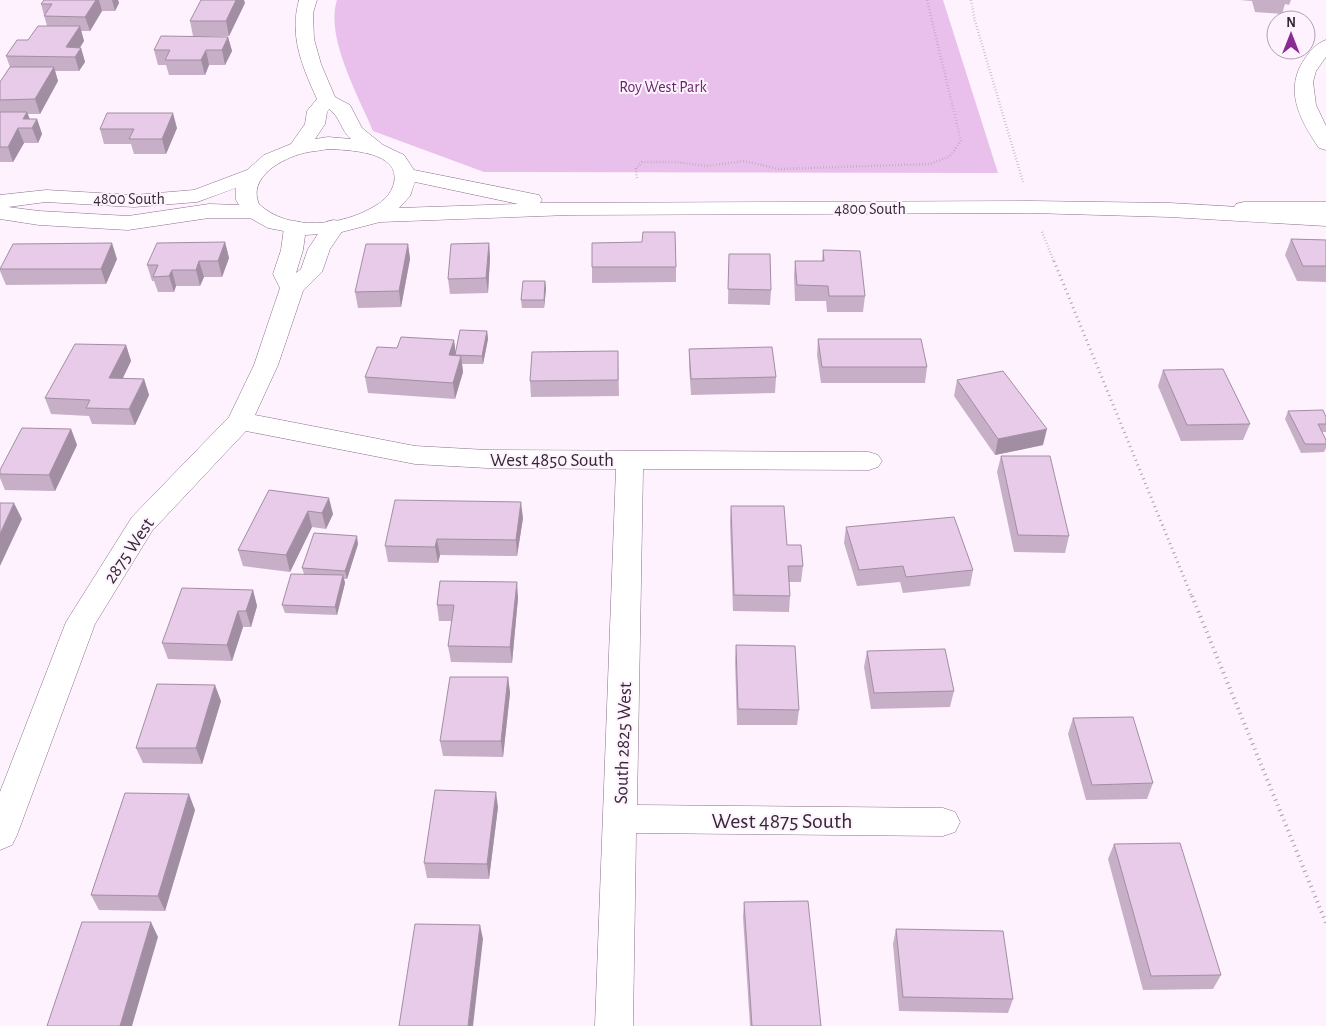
<svg xmlns="http://www.w3.org/2000/svg" width="1326" height="1026" viewBox="0 0 1326 1026" font-family="'Alegreya Sans',sans-serif">
<rect width="100%" height="100%" fill="#fef2fe"/>
<path fill="#e9bfeb" d="M337,0H943L998,173L484,172L373,131C358,95 325,37 337,0Z"/>
<g fill="none" stroke-linecap="round" stroke-linejoin="round">
<defs>
<g id="street">
<path d="M1326,40V57L1316,71L1313,82L1316,105L1326,126V150L1319,148C1299,119 1283,88 1306,57C1311,50 1317,43 1326,40Z"/>
<path d="M1244,202H1326V216H1244L1236,214L1233,209L1236,204Z"/>
<path d="M334,220L342,222L345,227L330,249L322,272L303,291L278,365L255,415L415,446L487,450L869,452L878,455L882,461L878,467L869,470L643,469L637,805L943,808L955,812L960,822L955,832L943,836L636,833L633,1026H595L616,469L487,468L415,464L246,431L152,531L95,624L17,835L12,845L0,850V792L66,622L132,517L229,417L254,365L280,288L273,274L281,250L284,228L287,223L295,221L303,223L306,228L303,250L296,273L301,269L308,249L326,222Z"/>
</g>
<path id="secondary" d="M299,0H317L313,13L314,39L321,64L335,97L350,105L362,128L383,145L404,155L414,170L539,195L542,200L540,203L1031,201L1170,203L1326,212V226L1170,217L1031,213L569,215L380,222L338,233L305,235L268,228L250,218H209L128,230L39,225L0,219V195L46,190L134,195L194,190L247,170L264,155L291,144L305,124L307,111L317,99C302,66 289,36 299,0ZM329,109C340,116 341,131 351,139L328,137L315,139L325,124L327,112ZM328,149C348,150 401,151 394,183C391,194 384,201 375,206C343,226 288,232 259,204C247,177 283,158 304,153C312,151 320,151 328,149ZM415,182L518,204L399,208L410,196ZM236,188V200L239,205L209,204L128,216L39,211L8,207L46,202L134,207L197,202Z"/>
</defs>
<use href="#street" stroke="#89708a" stroke-width="1"/>
<use href="#secondary" stroke="#89708a" stroke-width="1"/>
<g stroke="#aa9eaa" stroke-width="2.5" stroke-dasharray="0.5 2.5" stroke-linecap="butt">
<path d="M971,0L975,21L1023,182"/>
<path d="M637,178L636,169L642,162H676L707,166L744,161L779,169L930,164L950,156L961,141L927,0"/>
<path d="M1042,232L1054,262"/>
</g>
<path stroke="#aa9eaa" stroke-width="3" stroke-dasharray="1 4" stroke-linecap="butt" d="M1054,261L1192,597"/>
<path stroke="#aa9eaa" stroke-width="4" stroke-dasharray="1 4.5" stroke-linecap="butt" d="M1192,596L1326,923"/>
<use href="#street" fill="#fff" fill-rule="evenodd"/>
<use href="#secondary" fill="#fff" fill-rule="evenodd"/>
</g>
<g fill="#c7afc8">
<path d="M44,0H118L119,3L115,11H102L90,31H81L84,41L80,48H81L85,62L79,71H55L58,81L40,114H28L30,119H37L42,134L38,143H24L13,162H0V82L10,67L6,56L47,26L41,4Z"/>
<path d="M1240,0H1291L1289,5L1285,4L1282,14L1255,12L1252,1Z"/>
<path d="M245,3L229,36H193L190,21Z"/>
<path d="M228,37L232,51L225,65H209L205,75H169L166,65H158L154,50Z"/>
<path d="M177,128L166,154H134L131,144H104L100,129Z"/>
<path d="M1291,239L1326,240V282L1297,281L1285,255Z"/>
<path d="M225,242L229,258L222,277H204L200,286H176L174,292H158L154,281H152L147,265Z"/>
<path d="M489,243L490,258L488,293L450,294L448,279Z"/>
<path d="M408,244L410,259L401,307L358,308L355,292Z"/>
<path d="M823,250L865,296L863,312H827L826,301H795L794,276L795,261H822Z"/>
<path d="M729,254L771,290L770,305L728,304Z"/>
<path d="M117,259L106,284L6,285L0,271V268Z"/>
<path d="M592,267H676V282L592,283Z"/>
<path d="M545,281L546,289L544,308H522L521,300Z"/>
<path d="M487,331L488,339L483,364H462L463,372L455,399L368,393L365,377L397,348L454,340L455,352Z"/>
<path d="M818,339L927,367L925,383H821L817,355Z"/>
<path d="M126,345L131,361L123,378L144,379L149,395L135,425L92,424L89,416L51,414L45,398Z"/>
<path d="M689,349L776,377L775,393L691,395L689,365Z"/>
<path d="M618,351L619,396L531,397L530,381Z"/>
<path d="M1163,370L1250,424L1243,440L1181,441L1158,386Z"/>
<path d="M957,380L1043,445L995,455L954,396Z"/>
<path d="M1288,411L1326,417V432H1322L1326,440V448L1324,452L1301,453L1285,419Z"/>
<path d="M71,429L77,445L55,491L5,490L0,478V470Z"/>
<path d="M1001,456L1069,536L1065,553L1014,552L997,472Z"/>
<path d="M269,490L333,514L326,529L312,527L290,572L243,566L238,550Z"/>
<path d="M731,506L787,545L803,566L801,582H789L790,596L789,612L733,611L730,522Z"/>
<path d="M523,518L517,556L440,555L438,563L388,562L385,546Z"/>
<path d="M846,527L973,570L970,586L903,593L900,582L857,586L844,543Z"/>
<path d="M358,544L347,579H344L345,583L337,615L285,613L282,605L304,574L302,568Z"/>
<path d="M253,590L257,606L251,627H243L232,661L168,659L162,643Z"/>
<path d="M518,598L512,663L451,662L448,646L452,621H439L437,605Z"/>
<path d="M736,645L799,710L797,725H737L735,661Z"/>
<path d="M867,651L954,691L950,707L871,709L864,667Z"/>
<path d="M508,677L510,693L503,757L443,756L440,741Z"/>
<path d="M221,701L202,764L143,763L136,748Z"/>
<path d="M1073,718L1153,783L1147,799L1086,800L1068,734Z"/>
<path d="M498,807L489,879L427,878L424,863Z"/>
<path d="M195,810L165,911L99,910L91,895Z"/>
<path d="M1114,844L1221,975L1213,989L1143,990L1108,859Z"/>
<path d="M744,902L821,1026H750L743,917Z"/>
<path d="M896,929L1013,999L1008,1013L899,1011L893,944Z"/>
</g>
<g fill="#a28ea2">
<path d="M96,0H99L102,11L90,31L85,17Z"/>
<path d="M112,0H118L119,3L115,11Z"/>
<path d="M236,0H244L245,3L229,36L226,21Z"/>
<path d="M80,26L84,41L74,56L66,47Z"/>
<path d="M228,37L232,51L225,65L222,50Z"/>
<path d="M81,48L85,62L79,71L75,57Z"/>
<path d="M206,50L209,65L205,75L201,60Z"/>
<path d="M54,67L58,81L40,114L35,99Z"/>
<path d="M27,112L32,127L23,119Z"/>
<path d="M173,113L177,128L166,154L162,139Z"/>
<path d="M37,119L42,134L38,143L32,128Z"/>
<path d="M18,128L24,143L13,162L8,147Z"/>
<path d="M225,242L229,258L222,277L218,261Z"/>
<path d="M112,243L117,259L106,284L101,269Z"/>
<path d="M489,243L490,258L488,293L486,278Z"/>
<path d="M408,244L410,259L401,307L399,291Z"/>
<path d="M199,261L204,277L200,286L196,270Z"/>
<path d="M172,270L176,286L174,292L169,276Z"/>
<path d="M545,281L546,289L544,308V300Z"/>
<path d="M487,331L488,339L483,364L482,356Z"/>
<path d="M454,340L456,355H449Z"/>
<path d="M126,345L131,361L115,394L109,378Z"/>
<path d="M461,356L463,372L455,399L453,383Z"/>
<path d="M144,379L149,395L135,425L129,409Z"/>
<path d="M71,429L77,445L55,491L49,475Z"/>
<path d="M1047,429L1043,445L995,455L998,439Z"/>
<path d="M329,498L333,514L326,529L322,513Z"/>
<path d="M521,502L523,518L517,556L516,540Z"/>
<path d="M14,503L22,519L0,566V534Z"/>
<path d="M308,511L312,527L290,572L286,555Z"/>
<path d="M357,536L358,544L347,579L345,571Z"/>
<path d="M437,539L440,555L438,563L435,547Z"/>
<path d="M343,575L345,583L337,615L335,607Z"/>
<path d="M517,582L518,598L512,663L510,647Z"/>
<path d="M253,590L257,606L251,627L246,611Z"/>
<path d="M238,611L243,627L232,661L227,645Z"/>
<path d="M508,677L510,693L503,757L501,741Z"/>
<path d="M215,685L221,701L202,764L196,748Z"/>
<path d="M496,792L498,807L489,879L487,864Z"/>
<path d="M189,794L195,810L165,911L158,896Z"/>
<path d="M151,922L158,937L132,1026H120Z"/>
<path d="M480,925L483,939L473,1026H468Z"/>
</g>
<g fill="#e7cbe8" stroke="#a28ea2">
<path d="M44,0H96L85,17L44,16L52,4H41Z"/>
<path d="M201,0H236L226,21H190Z"/>
<path d="M38,26H80L66,47L81,48L75,57L6,56L17,40H28Z"/>
<path d="M161,36L228,37L222,50H206L201,60H165L170,50H154Z"/>
<path d="M10,67H54L35,99L0,100V82Z"/>
<path d="M0,112H27L23,119H37L32,128H18L8,147H0Z"/>
<path d="M107,113H173L162,139H129L134,129H100Z"/>
<path d="M643,232H675L676,267H592V243L642,242Z"/>
<path d="M1291,239L1326,240V266H1303Z"/>
<path d="M225,242L218,261H199L196,270H172L169,276L153,277L158,265H147L157,243Z"/>
<path d="M112,243L101,269H0L13,244Z"/>
<path d="M489,243L486,278L448,279L451,244Z"/>
<path d="M366,244H408L399,291L355,292Z"/>
<path d="M823,250L860,251L865,296H829L828,286L797,285L795,261H824Z"/>
<path d="M729,254H770L771,290L728,289Z"/>
<path d="M523,281H545L544,300H521Z"/>
<path d="M460,330L487,331L482,356L455,355Z"/>
<path d="M401,337L454,340L449,355L461,356L453,383L365,377L377,347L397,348Z"/>
<path d="M818,339H921L927,367H822Z"/>
<path d="M75,344L126,345L109,378L144,379L129,409L86,408L90,400L45,398Z"/>
<path d="M772,347L776,377L691,379L689,349Z"/>
<path d="M618,351V380L530,381L532,352Z"/>
<path d="M1223,369L1250,424L1187,425L1163,370Z"/>
<path d="M1003,371L1047,429L998,439L957,380Z"/>
<path d="M1323,410L1326,417V424H1318L1326,440V444H1305L1288,411Z"/>
<path d="M22,428L71,429L49,475L0,474V470Z"/>
<path d="M1001,456H1050L1069,536L1018,535Z"/>
<path d="M269,490L329,498L322,513L308,511L286,555L238,550Z"/>
<path d="M395,500L521,502L516,540L437,539L435,547L385,546Z"/>
<path d="M0,503H14L0,534Z"/>
<path d="M731,506H784L787,545H801L803,566H788L790,596L734,595Z"/>
<path d="M954,517L973,570L906,577L903,566L859,570L846,527Z"/>
<path d="M314,533L357,536L345,571L302,568Z"/>
<path d="M291,574L343,575L335,607L282,605Z"/>
<path d="M440,581L517,582L510,647L448,646L454,605H437Z"/>
<path d="M182,588L253,590L246,611H238L227,645L162,643Z"/>
<path d="M736,645L795,646L799,710L738,709Z"/>
<path d="M945,649L954,691L874,693L867,651Z"/>
<path d="M450,677H508L501,741H440Z"/>
<path d="M157,684L215,685L196,748H136Z"/>
<path d="M1133,717L1153,783L1092,785L1073,718Z"/>
<path d="M435,790L496,792L487,864L424,863Z"/>
<path d="M125,793L189,794L158,896L91,895Z"/>
<path d="M1180,843L1221,975L1151,976L1114,844Z"/>
<path d="M808,901L821,1026H752L744,902Z"/>
<path d="M82,922H151L120,1026H47Z"/>
<path d="M415,924L480,925L468,1026H399Z"/>
<path d="M896,929L1003,931L1013,999L903,997Z"/>
</g>
<g text-anchor="middle" stroke-width="4" stroke-linejoin="round" paint-order="stroke">
<g font-size="16" fill="#65296b" stroke="#fef2fe">
<text x="663" y="92">Roy West Park</text>
</g>
<g font-size="16" fill="#342935" stroke="#fef2fe">
<text x="129" y="204">4800 South</text>
<text x="870" y="214">4800 South</text>
</g>
<g font-size="19" fill="#342935" stroke="#fef2fe">
<text x="552" y="466">West 4850 South</text>
<text transform="translate(128 550) rotate(-56)" y="7">2875 West</text>
<text transform="translate(622 743) rotate(-88)" y="7">South 2825 West</text>
</g>
<g font-size="22" fill="#342935" stroke="#fef2fe">
<text x="782" y="828">West 4875 South</text>
</g>
</g>
<g transform="translate(1291 35)"><circle r="24" fill="#fef2fe" stroke="#ada2ae"/>
<path d="M0-4L9 19L0 12L-9 19Z" fill="#8a2a93"/>
<text y="-8" font-size="14" font-weight="bold" text-anchor="middle" fill="#342935">N</text>
</g>
</svg>
